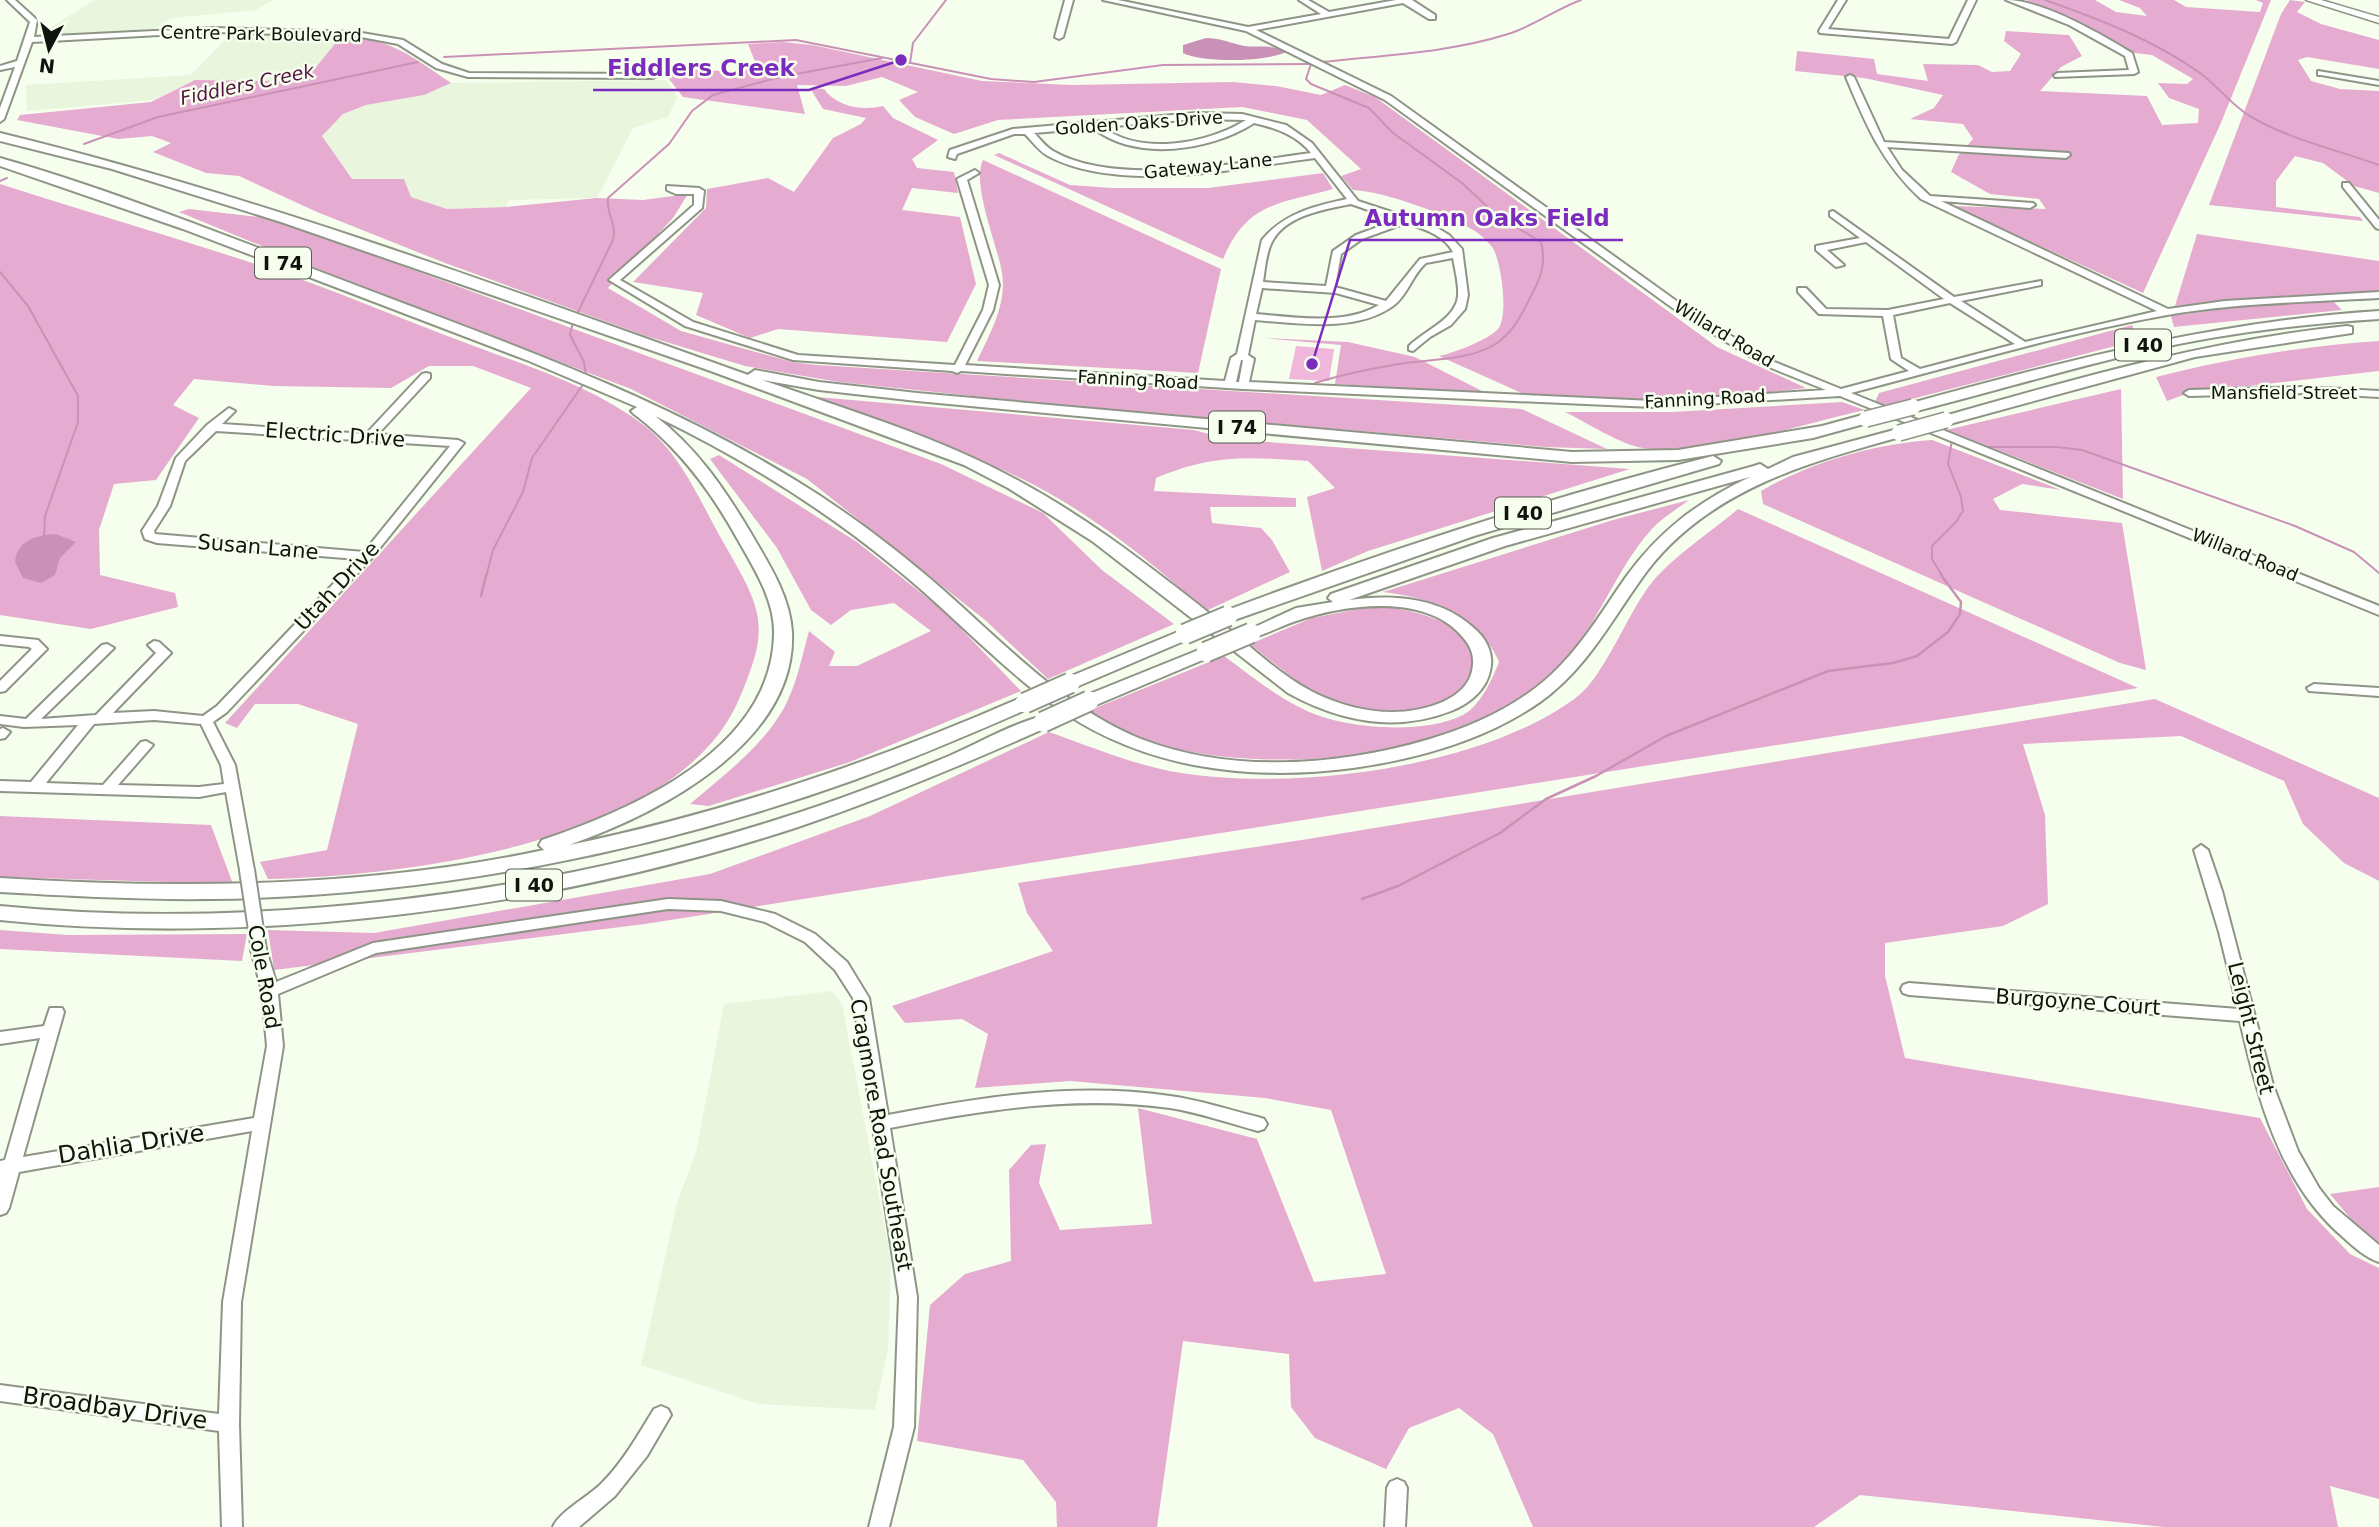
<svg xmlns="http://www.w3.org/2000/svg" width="2379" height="1527" viewBox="0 0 2379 1527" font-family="'DejaVu Sans',sans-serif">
<rect width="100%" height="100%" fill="#f6feed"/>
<g fill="#eaf5dd">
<path d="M94,0H273L256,10L171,18L154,29L39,35Z"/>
<path d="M232,32L342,35L317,66L281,81L195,80L153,100L27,111L26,85L191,75Z"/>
<path d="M666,80L677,97L668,117L633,128L597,198L509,200L506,207L447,209L411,197L404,179H352L322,136L343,114L366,105L424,95L451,83Z"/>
<path d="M832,991L842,1004L891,1259L888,1349L875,1410L758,1404L641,1365L677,1203L696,1152L724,1004Z"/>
</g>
<path fill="#f1b6db" d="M1296,346L1334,349L1329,381L1289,379Z"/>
<g fill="#e6abd1">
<path d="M2026,0H2095L2116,12L2147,16L2140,8L2119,0H2174L2186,7L2260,12L2263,3L2256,0H2271L2220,125L2143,293L1953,206L2046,209L2039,199L1990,194L1951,172L1958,156L1973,139L1963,124L1910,119L1934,108L1943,95L1864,78L1795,71L1797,51L1874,59L1877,74L1928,81L1923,64L1978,65L1992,72L2010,71L2021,54L2004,41L2006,31L2069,35L2082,56L2061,67L2040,91L2147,96L2162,125L2198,123L2199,109L2169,98L2158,83L2187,84L2193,79L2152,55L2134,53L2070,17Z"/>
<path d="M2290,0L2305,2L2297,12L2321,24L2379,40V69L2307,57L2298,60L2311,81L2340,89L2379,91V193L2354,186L2323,163L2295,156L2276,181V207L2360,217L2363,221L2209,205L2281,14Z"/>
<path d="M342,35C395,41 408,54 451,83L424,95L366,105L343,114L322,136L352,179H404L411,197L447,209L506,207L597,198L643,200L688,194L673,218L608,288L681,331L792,362L817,365L1522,409L1607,449L1545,447L1059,405L839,382L745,366L646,336L445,263L317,212L239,176L206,173L153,152L171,143L152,136L118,139L17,120L20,115L151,102L195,80L281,81L317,66Z"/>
<path d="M783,42L812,45L982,81L1072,85L1233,82L1276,86L1321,95L1345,85L1375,97L1717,347L1806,388L1746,395L1655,400L1526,395L1439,356C1454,353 1488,340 1498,329C1509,315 1501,265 1494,250C1491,244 1480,234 1475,231C1449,215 1383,191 1353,190L1341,176L1361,169L1307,120L1242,107L998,120L954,134L915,117L899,100L918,92L882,77L846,86L797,85L805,114L683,97L666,75L667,69L726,71L758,69L748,44Z"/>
<path d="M810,88L824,89C837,107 863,111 883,106L893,118L938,140L912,159L917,168L954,172L958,193L912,188L902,210L960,217L976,284L947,342L778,329L750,338L696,315L703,293L633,282L706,208L707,189L768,178L794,192L833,138L861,124L866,118L823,109Z"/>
<path d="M999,153L1070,185L1112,188H1208L1323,173L1333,189C1279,204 1247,202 1223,259L994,155Z"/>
<path d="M983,160L1221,269L1198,373L977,361C990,334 1007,304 1002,273C998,246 971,185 983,160Z"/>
<path d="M0,184C100,216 201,245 300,279C353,298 405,320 458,340C520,364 593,385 646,427C684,458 702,506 726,547C763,611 770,627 740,697C680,843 406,876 268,879L260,862L327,850L358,724L298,704H255L237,728L225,723L531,388L473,366H429L391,388L274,386L194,379L173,405L199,418L156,480L114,484L99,530L100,575L175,593L178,607L91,629L0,615Z"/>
<path d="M189,209L259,217L310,232L941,464L1043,513L1102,570L1174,624L1048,679L985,620L807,479L631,389L347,281L179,212Z"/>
<path d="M2197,234L2379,261V291L2175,306Z"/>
<path d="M2332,300L2342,310L2174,327L2171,316L2242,306Z"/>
<path d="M2132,325L2138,340L1885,406L1875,402L1879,393Z"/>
<path d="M1263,338L1348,342L1415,357L1486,393L1335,384L1341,345Z"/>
<path d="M2379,341V371L2189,393L2167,401L2156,377C2230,358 2302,346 2379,341Z"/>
<path d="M2121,389L2123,499L1946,430Z"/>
<path d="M817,397L1194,430L1227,439L1630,469L1368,551L1322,571L1307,497L1335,488L1308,461C1248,457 1213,454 1156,478L1154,491L1296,498V507H1210L1212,523L1261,528L1272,540L1290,572L1206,611C1145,556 1081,505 1005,471C944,443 878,426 817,397Z"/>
<path d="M1842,402L1865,410C1807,423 1700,457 1643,448C1621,445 1586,422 1565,412H1672Z"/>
<path d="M1932,440L2061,490L2022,484L1993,499L2000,510L2122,523L2146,670L2120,663L1763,504L1761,491C1811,462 1874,444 1932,440Z"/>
<path d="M719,455L857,542L945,612L1021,691L850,762L709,806L690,804C724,775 762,747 784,708C797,684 802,656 809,631L835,652L829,666H857L931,631L894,603L851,610L831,625L811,610L777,548L710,459Z"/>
<path d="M1689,500C1677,509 1662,518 1652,529C1616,568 1598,626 1560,666C1477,755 1295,774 1181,750C1149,744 1116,727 1088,711L1224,656C1250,675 1275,696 1305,710C1343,729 1424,735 1463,715C1480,706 1492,680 1499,662C1479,614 1432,598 1383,592L1613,520Z"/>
<path d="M1738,509L2138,688L645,924L274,970L268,930L374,933L710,874L870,816L1049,732C1092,747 1136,766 1181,773C1295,791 1485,768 1578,696C1605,675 1629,610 1653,581C1673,557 1713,530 1738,509Z"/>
<path d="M1374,606C1406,607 1491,625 1474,675C1457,724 1360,716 1324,698C1297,684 1273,662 1250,644L1312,618Z"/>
<path d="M2155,699L2379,798V881L2344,863L2303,824L2284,781L2181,736L2023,744L2045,815L2048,904L2003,926L1885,943V976L1905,1058L2260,1118L2307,1209L2350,1254L2379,1268V1499L2330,1486L2338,1527H2164L1860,1495L1814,1527H1533L1493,1434L1459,1408L1409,1428L1386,1469L1315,1438L1291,1407L1289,1354L1183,1341L1157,1527H1057L1056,1502L1023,1460L917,1441L930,1305L965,1274L1011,1261L1009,1170L1031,1145L1046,1144L1039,1183L1060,1230L1152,1224L1138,1108L1257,1139L1314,1282L1386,1274L1331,1110L1265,1098L1070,1081L975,1088L988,1034L962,1019L905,1023L892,1006L1053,951L1027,913L1018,883L1308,839Z"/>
<path d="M0,816L211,825L233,884L0,877Z"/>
<path d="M0,930L68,935L247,934L242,961L0,949Z"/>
<path d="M2379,1187V1243L2361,1231L2330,1194Z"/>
</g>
<g fill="#ca91b6">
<path d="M1206,38C1220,38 1228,42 1240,45C1255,49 1273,43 1286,52C1266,62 1201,63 1183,53V45Z"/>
<path d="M56,534L76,542L60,558L55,575L41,583L23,578L15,562C17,540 37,535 56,534Z"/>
</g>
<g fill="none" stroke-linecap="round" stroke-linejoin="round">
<g stroke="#ca91b6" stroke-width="2">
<path d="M2045,0C2099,19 2154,40 2200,73C2219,87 2233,107 2253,118C2292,140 2337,150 2379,165"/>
<path d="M444,57L796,40L991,79L1034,82L1163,65L1312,64"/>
<path d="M1322,62C1384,55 1448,53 1508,34C1534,26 1556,9 1581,0"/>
<path d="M910,63L913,43L946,0"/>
<path d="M1311,64L1306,79L1311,84L1369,108L1393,133L1462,183L1495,214L1541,242C1547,264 1540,279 1530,298C1521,316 1512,334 1494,345C1468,360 1434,359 1405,363C1374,368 1344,374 1315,383"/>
<path d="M84,144L158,117L418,62"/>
<path d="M0,181L7,178"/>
<path d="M0,272L28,306L78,396V422L45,516L44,537"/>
<path d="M576,316L613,240C617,224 606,214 608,198L669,144L692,111L713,95L780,77L882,58"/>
<path d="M573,322L570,335L584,362L586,376"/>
<path d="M1983,447H2057L2082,450L2295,526L2354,552L2379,573"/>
<path d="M486,577L493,550L523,492L532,458L584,383"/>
<path d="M1943,577L1932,559V546L1956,522L1963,511L1961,497L1948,464L1952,440"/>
</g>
<g stroke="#ca91b6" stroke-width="2.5">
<path d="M481,596L486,575"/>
<path d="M1362,899L1398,886L1500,833L1546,799L1596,776L1666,736L1828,671L1893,663L1917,656L1948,632L1960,614L1961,602L1941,575"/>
</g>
<defs>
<g id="minor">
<path d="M7,0H15L37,20L34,37L214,28L356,32L403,40L442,64L469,73L653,74L657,76L653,78L468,77L436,68L398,44L356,36L214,32L32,42L4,119L0,122V108L15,67L0,70V66L17,61L30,22Z"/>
<path d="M1065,0H1073L1063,37L1059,39L1055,37Z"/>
<path d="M1103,0H1118L1248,27L1321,14L1299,0H1308L1329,12L1396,0H1412L1435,15V19H1429L1403,3L1256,30L1391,96L1689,310L1772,361L1841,389L1909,371L1891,359L1883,316L1819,314L1798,292V288H1806L1826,309L1888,310L1944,299L1866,242L1827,250L1844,265L1836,267L1816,250V246L1860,238L1830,216V212L1833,211L1954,297L2041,281V285L1961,301L2025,342L2157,311L1921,199C1882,163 1866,125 1846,77L1850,75L1854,77L1884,142L2069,153L2070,155L2066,158L1887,147L1902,170L1930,196L2033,203L2035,205L2030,208L1941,201L2168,309L2225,301L2379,292V298C2308,302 2237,303 2167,315C2060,334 1956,366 1851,393L2379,606V615L1840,396L1653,407L1243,389L961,371L957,373L952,371L793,360L685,326L609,280L694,205V194H676L667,190V186L699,188L704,191L702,208L620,280L693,322L798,355L955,365L983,310L989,285L957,179L975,170L979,173L967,180L999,285L993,310L965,365L1225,381L1231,358L1237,354L1262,240C1284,213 1315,206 1347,199L1315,158C1237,168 1120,194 1048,156C1039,151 1032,141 1025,134H1014L957,154L955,159L948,157L950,150L1013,129L1196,113L1242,114L1286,125L1312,143L1358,201L1434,226L1449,235L1462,249L1468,295L1465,309L1451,325L1430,337L1413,351L1409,350V346C1425,330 1456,319 1458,296C1459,284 1455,270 1453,258L1426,263C1412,275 1408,295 1393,306C1355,333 1298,323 1255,320L1248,355L1254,359L1249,382L1653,401L1826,390L1764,365L1681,314L1385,100L1246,31ZM1196,119L1246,120C1208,144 1140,156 1103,127ZM1254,123C1276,128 1297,135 1311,153C1241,162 1117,188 1053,151C1046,147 1040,139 1034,133L1093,128C1136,162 1210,151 1254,123ZM1351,204L1397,220L1356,235L1333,251L1326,286L1263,282C1265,270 1266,251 1273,240C1287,215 1326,209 1351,204ZM1406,223C1424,229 1444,235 1453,252L1420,259L1386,301L1335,287L1341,254L1362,239ZM1262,288L1336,293L1379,305C1344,326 1294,317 1256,314ZM1950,303L2015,344L1920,369L1901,358L1893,315ZM1241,360H1243L1239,382H1236Z"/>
<path d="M1838,0H1846L1828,29L1949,39L1968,0H1976L1956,42L1952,44L1820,33L1819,31Z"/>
<path d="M2006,0C2043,0 2101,34 2132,53L2138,72L2134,74L2055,77L2054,75L2058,73L2129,70L2125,56L2069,25Z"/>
<path d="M2318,71L2379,81V85L2321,75H2318Z"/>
<path d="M2343,183H2349L2379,220V229L2376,228L2343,187Z"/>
<path d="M426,373L430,374V378L378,434L458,440L464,443L371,559L227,712L213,722L235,765L254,870L252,874H242L240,870L226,792L199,797L0,791V781L31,782L78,725L24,727L0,724V716L26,719L102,645L107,644L114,648L41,719L96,715L156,653L148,645L154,641L159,642L171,653L113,713L154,711L203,716L217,706L357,559L157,543L145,539L142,531L158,506L176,458L207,425L229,408L235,411L222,424L366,434L422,374ZM216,431L450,446L364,552L155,534L154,531L170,506L185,461ZM154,720L201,724L221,765L224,784L199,787L118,785L153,745L146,741L141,742L103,785L46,783L94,724Z"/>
<path d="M2306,387L2379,391V397L2306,393L2189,396L2184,393L2189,390Z"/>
<path d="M0,636L38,640L47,649L5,691L0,692V681L32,649L29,647L0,644Z"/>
<path d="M2314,684L2379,688V696L2309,691L2307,688Z"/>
<path d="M3,728L10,732L5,738L0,739V729Z"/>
<path d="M2201,845L2208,850L2222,891L2273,1085L2298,1151L2319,1188L2333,1206L2379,1245V1262C2366,1258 2354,1247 2344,1238C2280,1184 2258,1099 2240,1021L1909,995L1903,993L1901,989L1903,985L1909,983L2238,1009L2219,932L2194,850Z"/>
<path d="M668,899L721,901L775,914L815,934L847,962L869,998L888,1115C981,1097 1075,1082 1170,1096C1200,1100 1229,1110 1258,1117L1264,1119L1267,1124L1264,1129L1258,1131C1229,1123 1200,1113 1170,1108C1076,1095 983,1110 890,1128L917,1297L914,1427L889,1527H869L894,1427L899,1297L853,998L835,970L805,942L765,922L721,911L668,909L376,953L278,994L283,1046L241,1302L239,1424L242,1527H222L219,1431L0,1401V1385L219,1414L223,1302L252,1131L19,1172L9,1208L6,1213L0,1215V1161L5,1160L40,1038L0,1044V1032L44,1026L50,1008H62L64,1012L23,1157L254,1118L267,1046L262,991L251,950L253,946H265L276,982L373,943Z"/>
<path d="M661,1406L668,1409L671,1415L647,1456L615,1496L579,1527H553C559,1512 588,1497 601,1484C623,1462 638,1435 654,1409Z"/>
<path d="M1397,1479L1404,1482L1407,1488L1405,1527H1385L1387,1488L1390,1482Z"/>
</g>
<path id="major" d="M2306,0H2321L2379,17V23Z"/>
<g id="highway">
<path d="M0,133C254,195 502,287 748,375L755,370L819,382L917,393L1572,452L1678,450L1822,426L1866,414L1874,419L1871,422L1813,438L1678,460L1572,462L917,401L819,390L762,380C848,410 939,437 1019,481C1091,520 1155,570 1219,621C1251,646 1282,678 1319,695C1357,712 1400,719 1440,703C1457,696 1472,684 1473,664C1474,650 1467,641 1457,631C1418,594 1343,605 1296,621C1281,626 1267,634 1251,638L1242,633L1296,608L1333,602L1328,598L1331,594L1493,538L1754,466L1760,464L1768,469L1793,457L1894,430H1904L1907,433L1904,436C1809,462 1710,489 1647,571C1613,617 1588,668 1540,702C1486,740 1417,759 1353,768C1246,782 1137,768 1049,702C994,661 947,609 893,566C820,506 740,457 655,416C695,446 724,488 749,530C767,561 790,595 792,632C797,743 658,814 569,845C727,812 871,763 1018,699H1032L1034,703L1032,707C973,733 914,758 854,780C651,853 430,896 213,899C142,900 71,896 0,892V878C181,889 365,888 544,850L539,845L542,840C634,809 772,749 774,634C775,601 754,568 738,540C711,491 679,448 634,414L631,411L637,407L529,361L183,229L0,166V158C126,194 248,245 371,291C516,346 662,398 795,480C846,511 895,548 941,588C1004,643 1062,707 1141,739C1231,774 1339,766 1430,739C1477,725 1526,702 1560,666C1586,639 1605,607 1626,577C1659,531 1699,501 1750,477L1505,546L1349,600C1395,594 1443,597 1478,632C1488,642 1494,656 1490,671C1486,690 1469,704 1451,711C1395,733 1339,721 1288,693L1092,541L1008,488L964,465L708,370L281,222L112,169L0,141Z"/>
<path d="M2379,311V319C2299,324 2219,334 2141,352C2064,370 1989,393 1913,412L1905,407L1908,404C2063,361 2217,321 2379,311Z"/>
<path d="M2347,326L2352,327V333L2195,357L1946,425L1938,420L1941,417C2075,379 2208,340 2347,326Z"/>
<path d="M1713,456L1721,461L1719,464L1474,536L1234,620L1228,621L1219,616L1222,612C1382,552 1546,498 1713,456Z"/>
<path d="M1185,629L1194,634L1191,638L1076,687H1064L1061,683L1064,679Z"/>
<path d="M1206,647L1212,648L1215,652L1212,656L1096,705L1089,707L1080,701L1082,697Z"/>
<path d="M1043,716L1050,718L1052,722L1050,726C967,763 884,798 798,827C553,908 257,947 0,920V906C252,931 541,895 782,818C839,800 894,779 949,756C979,743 1011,724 1043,716Z"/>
</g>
</defs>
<use href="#minor" stroke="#8e9586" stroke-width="4"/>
<use href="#major" stroke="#8e9586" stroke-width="3"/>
<use href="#highway" stroke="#8e9586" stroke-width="4"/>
<use href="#minor" fill="#fff" fill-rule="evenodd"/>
<use href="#major" fill="#fff" fill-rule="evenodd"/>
<use href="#highway" fill="#fff" fill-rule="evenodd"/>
<defs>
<path id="minor-bridge" d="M247,870L259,950"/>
<g id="highway-bridge-far1">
<path d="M1866,419L1913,407"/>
<path d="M1899,433L1946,420"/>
</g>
<g id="highway-bridge">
<path d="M1185,634L1228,616"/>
<path d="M1206,652L1251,633"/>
<path d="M1025,703L1070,683"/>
<path d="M1043,722L1089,701"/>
</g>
</defs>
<use href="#minor-bridge" stroke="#8e9586" stroke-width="18" stroke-linecap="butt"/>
<use href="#highway-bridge-far1" stroke="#8e9586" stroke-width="18" stroke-linecap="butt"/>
<use href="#highway-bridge" stroke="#8e9586" stroke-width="23" stroke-linecap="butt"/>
<use href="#minor-bridge" stroke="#fff" stroke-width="14"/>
<use href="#highway-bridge-far1" stroke="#fff" stroke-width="15"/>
<use href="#highway-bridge" stroke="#fff" stroke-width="19"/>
</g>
<g text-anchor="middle" stroke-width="5" stroke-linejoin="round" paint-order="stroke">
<g font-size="18" fill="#11130e" stroke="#f6feed">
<text transform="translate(261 34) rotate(1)" y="6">Centre Park Boulevard</text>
<text transform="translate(1139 123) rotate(-4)" y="6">Golden Oaks Drive</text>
<text transform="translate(1208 166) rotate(-6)" y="6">Gateway Lane</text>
<text transform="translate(1724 334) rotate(31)" y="6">Willard Road</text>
<text transform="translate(1138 380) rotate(3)" y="6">Fanning Road</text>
<text x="2284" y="399">Mansfield Street</text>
<text transform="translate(1705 399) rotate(-3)" y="6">Fanning Road</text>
<text transform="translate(2245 555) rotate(22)" y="6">Willard Road</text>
</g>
<g font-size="19" font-style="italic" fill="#561244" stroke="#f6feed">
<text transform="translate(247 84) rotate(-12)" y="7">Fiddlers Creek</text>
</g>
<g fill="#f6feed" stroke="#565a51" stroke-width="2">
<rect x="255" y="247.5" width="56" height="31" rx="5"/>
<rect x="2115" y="329.5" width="56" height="31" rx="5"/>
<rect x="1209" y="411.5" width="56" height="31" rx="5"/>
<rect x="1495" y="497.5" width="56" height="31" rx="5"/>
<rect x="506" y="869.5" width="56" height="31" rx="5"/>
</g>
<g font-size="19" font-weight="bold" fill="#11130e">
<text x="283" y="270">I 74</text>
<text x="2143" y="352">I 40</text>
<text x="1237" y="434">I 74</text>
<text x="1523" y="520">I 40</text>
<text x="534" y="892">I 40</text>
</g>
<g font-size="21" fill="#11130e" stroke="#f6feed">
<text transform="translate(335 435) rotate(4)" y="7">Electric Drive</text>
<text transform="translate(258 547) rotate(5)" y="7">Susan Lane</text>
<text transform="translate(337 586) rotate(-47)" y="7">Utah Drive</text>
<text transform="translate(264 977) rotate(80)" y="7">Cole Road</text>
<text transform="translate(2078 1002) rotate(4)" y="7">Burgoyne Court</text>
<text transform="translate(2251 1028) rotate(76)" y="7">Leight Street</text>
<text transform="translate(881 1135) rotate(80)" y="7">Cragmore Road Southeast</text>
</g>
<g font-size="24" fill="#11130e" stroke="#f6feed">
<text transform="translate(131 1144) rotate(-9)" y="8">Dahlia Drive</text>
<text transform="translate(115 1408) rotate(8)" y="8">Broadbay Drive</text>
</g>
</g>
<path fill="none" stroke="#7b2cbf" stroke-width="2.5" d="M901 60L809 90H593M1312 364L1350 240H1623"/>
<g fill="#7b2cbf" stroke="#f6feed" stroke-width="2.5">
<circle cx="901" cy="60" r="7"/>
<circle cx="1312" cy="364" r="7"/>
</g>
<g font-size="23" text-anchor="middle" font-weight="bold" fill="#7b2cbf" stroke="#f6feed" stroke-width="5" stroke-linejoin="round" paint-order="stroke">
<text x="701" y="76">Fiddlers Creek</text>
<text x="1487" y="226">Autumn Oaks Field</text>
</g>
<g transform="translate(49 49) rotate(187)" stroke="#f6feed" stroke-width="5" paint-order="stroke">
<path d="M0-5L12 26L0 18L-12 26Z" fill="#11130e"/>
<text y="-10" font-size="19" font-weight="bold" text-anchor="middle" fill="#11130e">N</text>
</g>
</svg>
